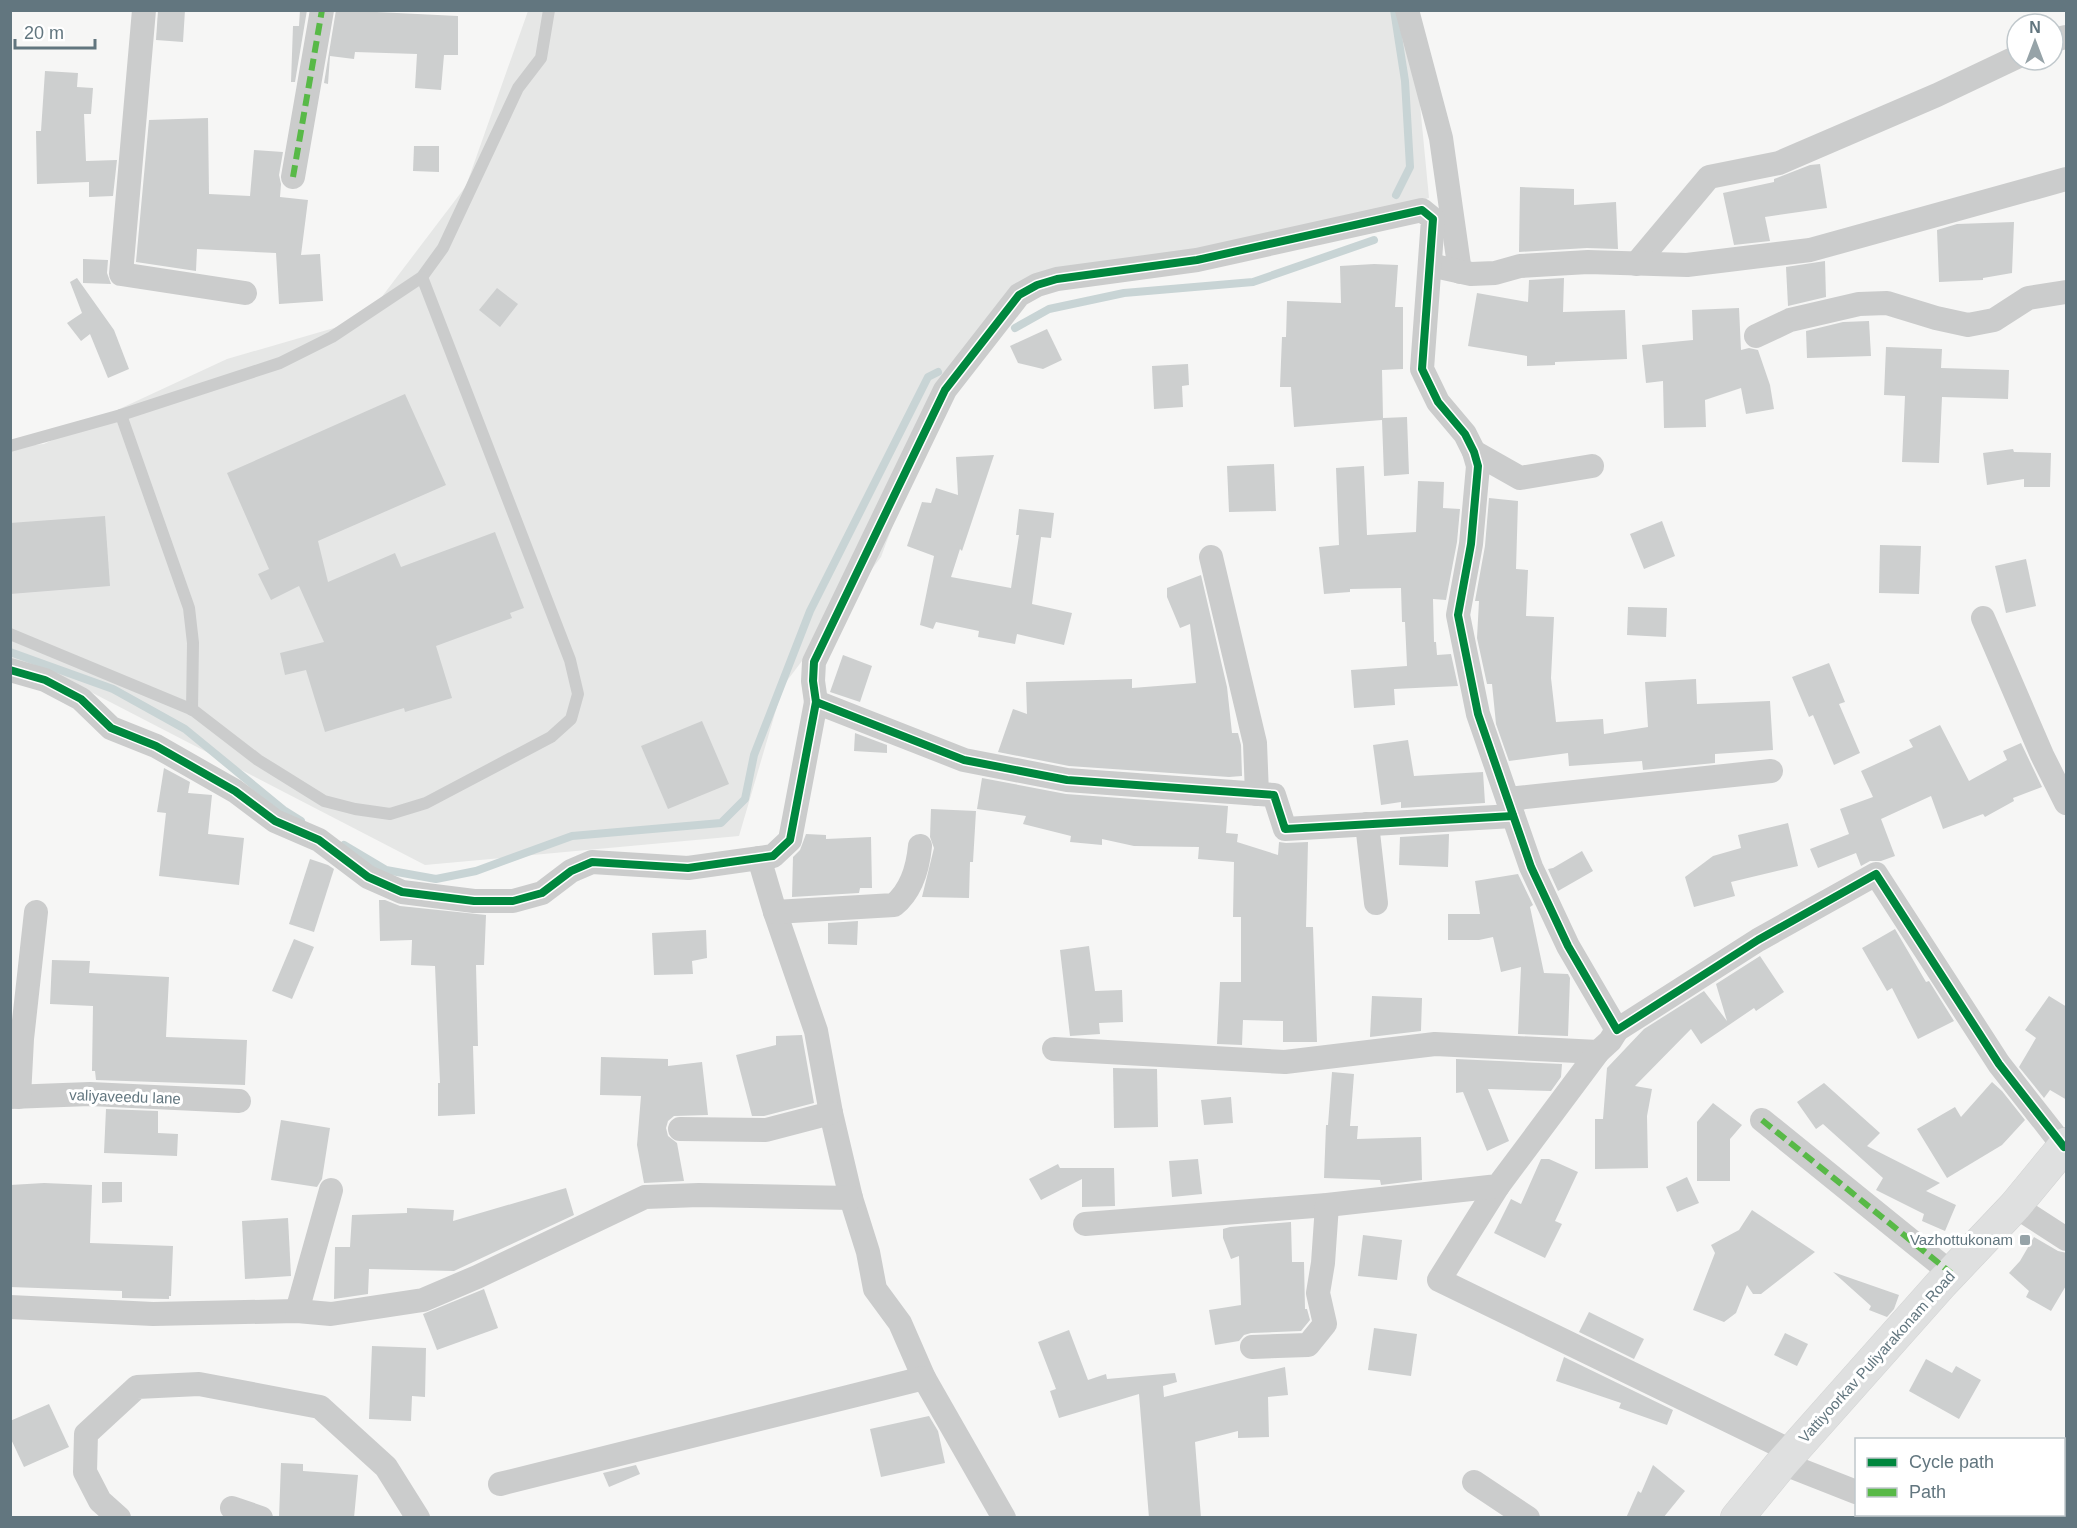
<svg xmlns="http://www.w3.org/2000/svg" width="2077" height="1528" viewBox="0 0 2077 1528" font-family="Helvetica,sans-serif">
<rect width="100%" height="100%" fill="#f6f6f5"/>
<path fill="#e6e7e6" d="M528,11H1411L1429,198L1238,251L1011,299L930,424L881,557L783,686L739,836L425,865L56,674L11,672V447L44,444L227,359L365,319L466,186Z"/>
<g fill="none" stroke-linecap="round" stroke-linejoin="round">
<g stroke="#c8d4d5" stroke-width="8">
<path d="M1394,10L1405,81L1410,167L1396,195"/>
<path d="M1015,328L1049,309L1124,293L1253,282L1374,240"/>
<path d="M10,652L113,689L185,729L285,811L301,821"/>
<path d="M344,845L386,870L436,879L476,871L572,836L721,823L745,799L754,755L810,611L928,377L938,372"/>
</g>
</g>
<g fill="#cdcfcf">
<path d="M158,10H185L183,42L156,40Z"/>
<path d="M300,10H307L295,82H291L293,26H299Z"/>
<path d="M336,10L458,16V55H444L441,90L415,88L417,54L355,52L354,59L330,56L328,84L324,83Z"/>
<path d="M45,71L78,73L77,87L93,88L91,114H84L86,161L117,160L113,196L89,197V182L37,184L36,131H41Z"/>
<path d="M208,118L209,194L250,196L254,150L283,152L279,175L281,184L280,197L308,200L301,255L320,254L323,301L279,304L276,253L197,249L196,271L136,262L149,120Z"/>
<path d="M414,146H439V172L413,171Z"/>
<path d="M1820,164L1827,208L1765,217L1770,241L1734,245L1723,193L1774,182V179L1810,165Z"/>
<path d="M1520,187L1574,189V205L1616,202L1618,249L1587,248L1519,252Z"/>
<path d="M2014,222L2012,273L1983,278V280L1939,282L1937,230L1957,224Z"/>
<path d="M83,259L108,260L107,273L111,284L83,283Z"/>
<path d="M1825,261L1826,297L1788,306L1786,267Z"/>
<path d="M1374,264L1398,265L1395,307H1403V369L1382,370L1383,418L1407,417L1409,474L1384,476L1382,420L1294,427L1291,387H1280L1282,337H1286L1287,301L1341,303L1340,266Z"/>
<path d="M77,278L114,330L129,369L108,378L90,334L81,341L67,323L82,313L70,282Z"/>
<path d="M1564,278L1563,312L1625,310L1627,359L1555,362V365L1527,366V356L1468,346L1477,293L1528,302L1529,280Z"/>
<path d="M497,288L518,304L500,327L479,310Z"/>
<path d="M1739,308L1741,350L1749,348L1758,350L1770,385L1774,409L1746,414L1741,388L1705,400L1706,427L1664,428L1663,381L1646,383L1642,345L1693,340L1692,310Z"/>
<path d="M1869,321L1871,356L1807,358L1806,331L1843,322Z"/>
<path d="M1047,329L1062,360L1043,369L1018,363L1010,346Z"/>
<path d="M1886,347L1942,349L1941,368L2009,370L2008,399L1942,397L1939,463L1902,462L1905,396L1884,395Z"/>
<path d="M1188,364L1189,385L1182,386L1183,407L1154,409L1152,366Z"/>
<path d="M405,394L446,485L318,541L328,582L395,553L401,567L495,532L524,608L510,613L512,618L436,646L452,698L405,712L404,708L325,732L306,670L285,675L280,653L324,642L299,586L271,600L258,574L269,569L227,473Z"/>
<path d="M2013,449L2014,452L2051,453L2050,487H2024V479L1987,485L1983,453Z"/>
<path d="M994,455L962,551L960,549L951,577L1011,588L1019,535H1016L1019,509L1054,513L1051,538L1041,537L1032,604L1072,613L1064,645L1017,634L1015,644L978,637L979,631L936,622L933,629L920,625L934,556L907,546L922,502L931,503L936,488L958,495L956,457Z"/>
<path d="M1274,464L1276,511L1229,512L1227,466Z"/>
<path d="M1364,466L1367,535L1416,532L1418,481L1444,482L1443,508L1460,509L1457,542L1446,600L1433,599L1434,642H1436L1437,655L1451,654L1458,686L1394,689L1395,705L1354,708L1351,670L1407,666L1405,622H1402L1401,588L1350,589V592L1324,594L1319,547L1339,545L1336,468Z"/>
<path d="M1489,498L1518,501L1516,569L1528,570L1526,616L1554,617L1551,678L1556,722L1603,719L1604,734L1648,727L1645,682L1696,679L1697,704L1770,701L1773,750L1715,754V763L1643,770L1642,761L1569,766L1568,753L1509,761L1496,724L1492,684H1487L1477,638L1479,601H1475L1485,546Z"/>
<path d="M105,516L110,586L10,594V523Z"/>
<path d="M1662,521L1675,556L1644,569L1630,534Z"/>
<path d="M1880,545L1921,546L1919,594L1879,593Z"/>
<path d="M2026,559L2036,606L2006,613L1995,566Z"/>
<path d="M1201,575L1227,687L1232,733H1238L1241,745L1242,776L1229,777L1069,766L998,752L1013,709L1027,714L1026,682L1132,679V688L1196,683L1190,624L1180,628L1167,597V588Z"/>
<path d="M1628,607L1667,608L1666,637L1627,635Z"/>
<path d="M843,655L872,666L860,702L830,692Z"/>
<path d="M1829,663L1845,702L1839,704L1860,753L1834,765L1813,715L1809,717L1792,677Z"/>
<path d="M702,721L729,784L668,809L641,746Z"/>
<path d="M1940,725L1969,781L2007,760L2003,751L2021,743L2042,787L2013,798L2014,801L1985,817L1983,814L1943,829L1931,796L1881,819L1895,856L1881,861H1870L1861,866L1856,853L1818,868L1810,849L1849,834L1840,809L1873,797L1861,771L1913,747L1909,740Z"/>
<path d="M855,733L887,745V753L854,751Z"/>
<path d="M1408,740L1414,776L1483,772L1485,803L1401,808V802L1381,805L1373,745Z"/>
<path d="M164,768L190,782L188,793L212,795L208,834L244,838L239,885L159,876L166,813L157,812Z"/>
<path d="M982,778L1066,794L1228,806L1226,833L1238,834L1237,842L1278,855L1279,842L1286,843L1308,842L1306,927H1313L1317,1042H1283V1021L1243,1020L1242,1045L1217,1044L1220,982H1241V917H1233L1234,862L1198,859L1199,847L1134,846L1102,839V845L1070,842L1071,836L1023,824L1026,816L977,809Z"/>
<path d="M931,809L976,811L973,862H970L969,898L922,897L934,848L930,837Z"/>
<path d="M1788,823L1798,866L1731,882L1735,896L1694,907L1685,877L1713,856L1741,848L1738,835Z"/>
<path d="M806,834L826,835V839L871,837L872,888H860L859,893L792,897L793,857L800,850Z"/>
<path d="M1449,834L1448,867L1399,865L1400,837Z"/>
<path d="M1582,851L1593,871L1558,891L1548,869L1553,868Z"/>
<path d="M310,859L328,865L334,869L314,932L289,924Z"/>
<path d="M1518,874L1533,905L1530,907L1544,973L1568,974L1570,978L1568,1036L1518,1034L1521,967L1501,972L1493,937L1479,940H1448V914H1480L1475,881Z"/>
<path d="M379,900H385L400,906L486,915L484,965H476L478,1046H473L475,1114L438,1116V1083H440L435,966L411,965L412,940L380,941Z"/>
<path d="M858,921L857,945L828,944V923Z"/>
<path d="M1895,929L1926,982L1929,981L1954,1021L1918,1039L1892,988L1887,991L1862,948Z"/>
<path d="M706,930L707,958L692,961L693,974L654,975L652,933Z"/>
<path d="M294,939L314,947L292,999L272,991Z"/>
<path d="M1089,946L1095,991L1122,990L1123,1022L1099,1023L1100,1034L1070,1036L1060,950Z"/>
<path d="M1760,956L1784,992L1756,1011L1754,1008L1701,1044L1691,1029L1635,1086L1652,1089L1647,1116L1648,1168L1595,1169V1119H1603L1607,1068L1644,1029L1704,991L1727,1021L1716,984Z"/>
<path d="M52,960L90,961L89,973L169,977L166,1037L247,1040L245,1085L96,1080L95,1071H92L93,1006L50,1004Z"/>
<path d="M1372,996L1422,998L1421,1031L1370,1037Z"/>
<path d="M2049,996L2067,1007V1100L2050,1090L2044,1098L2019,1067L2036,1038L2025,1030Z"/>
<path d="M802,1035L814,1103L764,1116H752L736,1055L776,1045V1036Z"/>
<path d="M601,1057L668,1059V1066L702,1062L708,1115L674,1116L668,1121L666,1128L668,1136L677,1143L684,1181L644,1183L637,1145L641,1096L600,1095Z"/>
<path d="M1456,1059L1562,1064L1561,1077L1551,1091L1488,1089L1509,1141L1487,1151L1463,1092L1456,1093Z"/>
<path d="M1113,1068L1157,1069L1158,1127L1114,1128Z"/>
<path d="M1332,1072L1354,1074L1350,1126H1358L1357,1139L1421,1137L1422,1180L1381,1185L1380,1180L1324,1178L1326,1125H1328Z"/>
<path d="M1992,1082L2002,1091L2025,1120L2002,1145L1947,1178L1917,1129L1955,1107L1961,1117Z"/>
<path d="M1824,1083L1880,1133L1867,1146L1940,1183L1926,1191L1956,1205L1945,1231L1922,1221L1924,1214L1876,1190L1883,1178L1823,1124L1816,1129L1797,1102Z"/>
<path d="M1231,1097L1233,1123L1204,1125L1201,1100Z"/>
<path d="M1713,1103L1742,1125L1730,1139V1181H1697V1122Z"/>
<path d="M106,1109L158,1111V1133L178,1134L177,1156L104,1153Z"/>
<path d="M281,1120L330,1128L322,1179L317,1187L271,1180Z"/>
<path d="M1198,1159L1202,1194L1172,1197L1169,1161Z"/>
<path d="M1541,1159H1549L1578,1172L1555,1221L1562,1224L1545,1258L1494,1233L1511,1199L1521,1204Z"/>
<path d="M1058,1164L1060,1168H1114L1115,1206L1082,1207V1179L1041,1200L1029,1179Z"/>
<path d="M1687,1177L1699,1203L1677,1212L1666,1187Z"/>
<path d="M102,1182H122V1202L102,1203Z"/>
<path d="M44,1183L92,1185L90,1243L173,1246L171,1296H169V1299L122,1298V1291L10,1287V1185Z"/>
<path d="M566,1188L574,1215L454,1271L369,1269L368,1294L334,1299L335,1247H350L352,1215L407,1213V1208L454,1210L453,1221Z"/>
<path d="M1752,1210L1815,1252L1761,1294H1753L1747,1285L1736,1313L1724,1322L1693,1310L1715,1253L1711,1245L1739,1230Z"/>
<path d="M288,1218L291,1276L245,1279L242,1221Z"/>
<path d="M1291,1222L1292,1262H1304L1305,1309H1307L1310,1320L1301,1331L1251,1333L1244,1335L1239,1341L1215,1345L1209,1310L1241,1305L1239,1256L1231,1259L1223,1238V1229L1230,1227Z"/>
<path d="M1363,1235L1402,1240L1397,1280L1358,1276Z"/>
<path d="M2034,1237L2058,1251L2067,1253V1284L2051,1311L2026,1297L2029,1291L2009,1273L2020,1261Z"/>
<path d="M1833,1272L1899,1295L1894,1309L1887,1317L1869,1310L1871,1306Z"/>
<path d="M484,1289L498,1328L437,1350L423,1314Z"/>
<path d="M1589,1312L1644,1339L1634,1359L1579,1332Z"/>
<path d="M1374,1328L1417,1334L1411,1376L1368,1370Z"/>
<path d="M1069,1330L1088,1380L1106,1374L1107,1379L1175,1373L1177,1382L1163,1386L1164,1397L1285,1367L1288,1395L1268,1397L1269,1437L1238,1438V1431L1195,1442L1201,1518H1149L1139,1394L1059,1418L1050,1391L1056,1389L1038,1342Z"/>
<path d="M1785,1333L1808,1344L1797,1366L1774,1355Z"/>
<path d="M372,1346L426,1348L425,1397L412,1396L411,1421L369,1419Z"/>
<path d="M1564,1357L1673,1410L1667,1425L1619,1408L1621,1403L1556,1381Z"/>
<path d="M1926,1359L1952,1373L1956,1366L1981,1380L1959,1419L1909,1391Z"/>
<path d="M49,1404L69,1447L24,1467L10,1437V1421Z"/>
<path d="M929,1416L938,1431L945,1463L881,1477L870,1429Z"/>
<path d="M281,1463L303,1464V1471L358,1475L354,1518H279Z"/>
<path d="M636,1465L640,1474L609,1487L603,1473Z"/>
<path d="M1653,1465L1685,1491L1663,1518H1626L1638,1491L1641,1493Z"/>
</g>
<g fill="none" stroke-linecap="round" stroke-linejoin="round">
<defs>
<path id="secondary" d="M1737,1518L1782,1463L1942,1283L2015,1206L2066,1144"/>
</defs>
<use href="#secondary" stroke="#d2d3d3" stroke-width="34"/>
<g stroke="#cbcccc" stroke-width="12">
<path d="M121,415L189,608L193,643L192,710"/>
<path d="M10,446L121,415L280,363L332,337L422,277L443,248L518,88L541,58L549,10"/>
<path d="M10,634L193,710L258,760L324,801L355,809L390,814L426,803L551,737L571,719L578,694L570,660L422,277"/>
</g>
<g stroke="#cbcccc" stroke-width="24">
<path d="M144,10L121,274L245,293"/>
<path d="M1407,10L1441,138L1460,272"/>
<path d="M2053,40L2066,37"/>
<path d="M293,177L322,10"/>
<path d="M1636,264L1709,177L1779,163L1937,95L2017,57"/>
<path d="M1430,265L1471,274L1495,273L1520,266L1588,262L1687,265L1810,250L2066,179"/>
<path d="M1756,336L1790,320L1859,304L1887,303L1936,318L1968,325L1994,320L2028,298L2066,292"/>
<path d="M1474,452L1520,478L1592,466"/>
<path d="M1211,557L1255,743L1257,794"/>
<path d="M1983,618L2042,755L2066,803"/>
<path d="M10,670L45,680L81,699L111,728L156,746L235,791L275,821L319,840L368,877L402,892L474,901H513L542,893L571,871L592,862L688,868L773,856L790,840L816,702L964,760L1067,780L1274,795L1285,829L1513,816"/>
<path d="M816,702L813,681L814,662L945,390L1019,295L1037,285L1057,279L1197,260L1422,210L1433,219L1422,369L1438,402L1465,434L1474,452L1478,466L1471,544L1458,615L1478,714L1531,867L1568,946L1617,1030L1758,940L1876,874L1999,1064L2064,1147"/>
<path d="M1508,799L1771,771"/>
<path d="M1367,824L1376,903"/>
<path d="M759,858L775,912L816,1031L831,1113L851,1198L868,1252L875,1289L900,1323L924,1378L1004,1518"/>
<path d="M775,912L894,905C911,891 918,867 920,846"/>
<path d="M1054,1049L1285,1062L1435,1044L1598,1052"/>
<path d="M10,1097L90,1094L239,1101"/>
<path d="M19,1097L22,1039L36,912"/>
<path d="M1762,1120L1951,1273"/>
<path d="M680,1129L766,1130L831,1113"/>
<path d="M1498,1186L1439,1280L1793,1452"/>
<path d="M2015,1206L2066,1239"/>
<path d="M1085,1224L1327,1205L1498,1186L1598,1052L1610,1041L1617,1030"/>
<path d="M10,1307L153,1314L297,1311L331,1314L423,1300L477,1277L645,1197L699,1195L851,1198"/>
<path d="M297,1311L331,1190"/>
<path d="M1252,1347L1308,1345L1325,1324L1318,1293L1323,1263L1327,1205"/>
<path d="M1782,1463L1856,1492"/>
<path d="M1474,1482L1528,1518"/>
<path d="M500,1484L924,1378"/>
<path d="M232,1508L261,1518"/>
<path d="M1887,1514L1891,1518"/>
<path d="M119,1518L100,1501L85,1472L86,1434L137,1387L199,1384L320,1407L386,1467L418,1518"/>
</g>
<use href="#secondary" stroke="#dfe0e0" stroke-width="33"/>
<g stroke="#58b947" stroke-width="6" stroke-dasharray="12 6" stroke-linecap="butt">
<path d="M293,177L322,10"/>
<path d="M1762,1120L1951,1273"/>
</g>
<defs>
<g id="cycleway">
<path d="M10,670L45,680L81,699L111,728L156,746L235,791L275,821L319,840L368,877L402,892L474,901H513L542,893L571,871L592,862L688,868L773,856L790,840L816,702L964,760L1067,780L1274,795L1285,829L1513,816"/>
<path d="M816,702L813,681L814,662L945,390L1019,295L1037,285L1057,279L1197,260L1422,210L1433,219L1422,369L1438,402L1465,434L1474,452L1478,466L1471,544L1458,615L1478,714L1531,867L1568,946L1617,1030L1758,940L1876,874L1999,1064L2064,1147"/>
</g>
</defs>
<use href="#cycleway" stroke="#fff" stroke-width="11"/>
<use href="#cycleway" stroke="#00873e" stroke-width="8"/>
</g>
<rect fill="#96a3a8" stroke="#fff" stroke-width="2" x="2019" y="1234" width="12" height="12" rx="3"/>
<g text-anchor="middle" stroke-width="6" stroke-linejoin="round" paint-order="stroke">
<g font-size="15" fill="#62767f" stroke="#fff">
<text transform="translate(125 1097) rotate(2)" y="5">valiyaveedu lane</text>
<text transform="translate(1877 1357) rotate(-48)" y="5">Vattiyoorkav Puliyarakonam Road</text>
</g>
<g font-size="15" fill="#62767f" stroke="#fff" text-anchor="end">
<text x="2013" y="1245">Vazhottukonam</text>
</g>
</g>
<rect width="2077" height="1528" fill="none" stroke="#62767f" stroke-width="24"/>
<rect x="1855" y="1438" width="210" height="78" fill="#ffffff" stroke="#c0c8cc" stroke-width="1.5"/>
<rect x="1867" y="1458" width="30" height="9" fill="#00873e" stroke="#c0c8cc" stroke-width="1.5"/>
<text x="1909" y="1468" font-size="18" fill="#62767f">Cycle path</text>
<rect x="1867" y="1488" width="30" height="9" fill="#58b947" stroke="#c0c8cc" stroke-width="1.5"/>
<text x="1909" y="1498" font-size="18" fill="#62767f">Path</text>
<g transform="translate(2035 42)"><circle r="28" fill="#ffffff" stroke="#c0c8cc" stroke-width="1.5"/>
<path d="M0-4.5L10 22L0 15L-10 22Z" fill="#96a3a8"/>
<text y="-9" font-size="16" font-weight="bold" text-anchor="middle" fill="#62767f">N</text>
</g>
<path d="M15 39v9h80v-9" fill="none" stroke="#62767f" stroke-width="3"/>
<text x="24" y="39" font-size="18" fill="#62767f" stroke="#ffffff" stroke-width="4.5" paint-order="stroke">20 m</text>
</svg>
